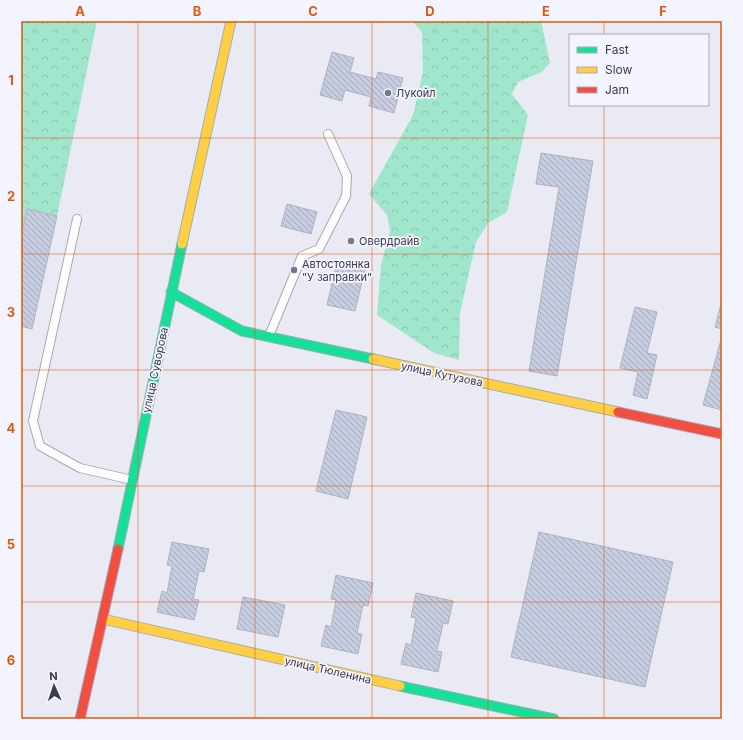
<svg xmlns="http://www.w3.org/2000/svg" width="743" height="740" viewBox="0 0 743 740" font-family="Inter,sans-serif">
<defs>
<pattern id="forest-crowns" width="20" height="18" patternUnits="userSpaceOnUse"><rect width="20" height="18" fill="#a0e6cc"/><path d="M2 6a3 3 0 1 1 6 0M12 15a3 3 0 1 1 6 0" fill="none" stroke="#8bc6b1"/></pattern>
<pattern id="building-back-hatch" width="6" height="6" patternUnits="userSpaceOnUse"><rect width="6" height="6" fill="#c6cde0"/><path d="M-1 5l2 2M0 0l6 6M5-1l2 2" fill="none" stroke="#a2a8b8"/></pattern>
</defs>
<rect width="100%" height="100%" fill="#e9eaf4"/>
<g fill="url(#forest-crowns)">
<path d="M21,21H97L57,216L27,209L21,238Z"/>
<path d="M412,21H541L550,63L542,72L518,82L512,94L528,115L507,212L488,223L476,242L460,313L459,360L434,353L377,315L381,265L390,230L387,215L369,194L413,115L423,72L422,32Z"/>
</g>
<g fill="url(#building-back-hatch)" stroke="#afb3bf">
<path d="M332,52L354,58L350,72L376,79L378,72L403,78L394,113L369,106L371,97L345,90L342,101L320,95Z"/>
<path d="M541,153L593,161L557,376L529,371L559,187L536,184Z"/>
<path d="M287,204L317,212L311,234L281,226Z"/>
<path d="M27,209L57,216L32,329L21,326V238Z"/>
<path d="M337,262L365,269L355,311L327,305Z"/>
<path d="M722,300V329L715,327Z"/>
<path d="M635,307L657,312L647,353L657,355L647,399L633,395L638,372L620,368Z"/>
<path d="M722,336V410L703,405Z"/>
<path d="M336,410L367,417L348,499L316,491Z"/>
<path d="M539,532L673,562L645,687L511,657Z"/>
<path d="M172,542L209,549L204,572L199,571L193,599L199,600L194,620L157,612L162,591L167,593L172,566L167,565Z"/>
<path d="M336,575L373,583L368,606L363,605L357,633L362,634L358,654L321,646L326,625L331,627L336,600L331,599Z"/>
<path d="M416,593L453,601L448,624L443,623L437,651L442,652L438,672L401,664L406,643L411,645L416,618L411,617Z"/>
<path d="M243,597L285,605L278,637L237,629Z"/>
</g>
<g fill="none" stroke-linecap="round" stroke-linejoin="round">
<defs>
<g id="lane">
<path d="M77,219L33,421L40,446L80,468L132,480"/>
<path d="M269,336L302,256L319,249L346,196L347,176L328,134"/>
</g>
<g id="fast">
<path d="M171,292L242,331L373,359"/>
<path d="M118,549L182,244"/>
<path d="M400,686L554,719"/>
</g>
<g id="slow">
<path d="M182,244L231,21"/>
<path d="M373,359L618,412"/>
<path d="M103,619L400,686"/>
</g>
<g id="jam">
<path d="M618,412L722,434"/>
<path d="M80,719L118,549"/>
</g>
</defs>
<use href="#lane" stroke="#a9a9b6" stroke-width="10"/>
<use href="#fast" stroke="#a9a9b6" stroke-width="11"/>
<use href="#slow" stroke="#a9a9b6" stroke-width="11"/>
<use href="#jam" stroke="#a9a9b6" stroke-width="11"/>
<use href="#lane" stroke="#fcfcfd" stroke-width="8"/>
<use href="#fast" stroke="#16e098" stroke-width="9"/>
<use href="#slow" stroke="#ffcf43" stroke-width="9"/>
<use href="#jam" stroke="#f24e42" stroke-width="9"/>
</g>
<path fill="none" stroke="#df580f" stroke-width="1" stroke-opacity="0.55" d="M138,21V719M255,21V719M372,21V719M488,21V719M604,21V35M604,105V719M21,138H722M21,254H722M21,370H722M21,486H722M21,602H722"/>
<g fill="#777887" stroke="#f3f4fd" stroke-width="1.5">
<circle cx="388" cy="93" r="4"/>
<circle cx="351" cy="241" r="4"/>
<circle cx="294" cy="270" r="4"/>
</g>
<g text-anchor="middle" stroke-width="3.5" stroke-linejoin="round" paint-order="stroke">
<g font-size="11" fill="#3a3b4d" stroke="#f3f4fd" text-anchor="start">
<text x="396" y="97">Лукойл</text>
<text x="359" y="245">Овердрайв</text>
<text x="302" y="268">Автостоянка<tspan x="302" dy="13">"У заправки"</tspan></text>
</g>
<g font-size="11" fill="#3a3b4d" stroke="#f3f4fd">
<text transform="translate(155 370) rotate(-78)" y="4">улица Суворова</text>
<text transform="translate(442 374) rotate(12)" y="4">улица Кутузова</text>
<text transform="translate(328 670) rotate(13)" y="4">улица Тюленина</text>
</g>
</g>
<rect width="743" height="740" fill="none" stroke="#f3f4fd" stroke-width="44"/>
<rect x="569" y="34" width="140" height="72" fill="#f3f4fd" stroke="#a9aab7"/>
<rect x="577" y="47" width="20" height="6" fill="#16e098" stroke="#a9aab7"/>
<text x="605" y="54" font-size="12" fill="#3a3b4d">Fast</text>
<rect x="577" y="67" width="20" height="6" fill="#ffcf43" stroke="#a9aab7"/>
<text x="605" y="74" font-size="12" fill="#3a3b4d">Slow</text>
<rect x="577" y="87" width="20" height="6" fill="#f24e42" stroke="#a9aab7"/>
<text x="605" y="94" font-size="12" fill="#3a3b4d">Jam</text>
<g transform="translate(54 686) rotate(357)" stroke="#f3f4fd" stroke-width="3" paint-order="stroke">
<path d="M0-3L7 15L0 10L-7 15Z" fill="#3a3b4d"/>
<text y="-6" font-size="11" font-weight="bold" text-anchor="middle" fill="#3a3b4d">N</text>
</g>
<rect x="22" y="22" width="699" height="696" fill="none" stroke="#df580f" stroke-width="1.5"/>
<g font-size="13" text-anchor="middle" font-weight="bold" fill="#df580f">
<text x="80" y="16">A</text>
<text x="197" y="16">B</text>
<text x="313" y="16">C</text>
<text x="430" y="16">D</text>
<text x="546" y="16">E</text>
<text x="663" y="16">F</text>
<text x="11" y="85">1</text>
<text x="11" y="201">2</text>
<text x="11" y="317">3</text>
<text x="11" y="433">4</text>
<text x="11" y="549">5</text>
<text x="11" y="665">6</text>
</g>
</svg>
